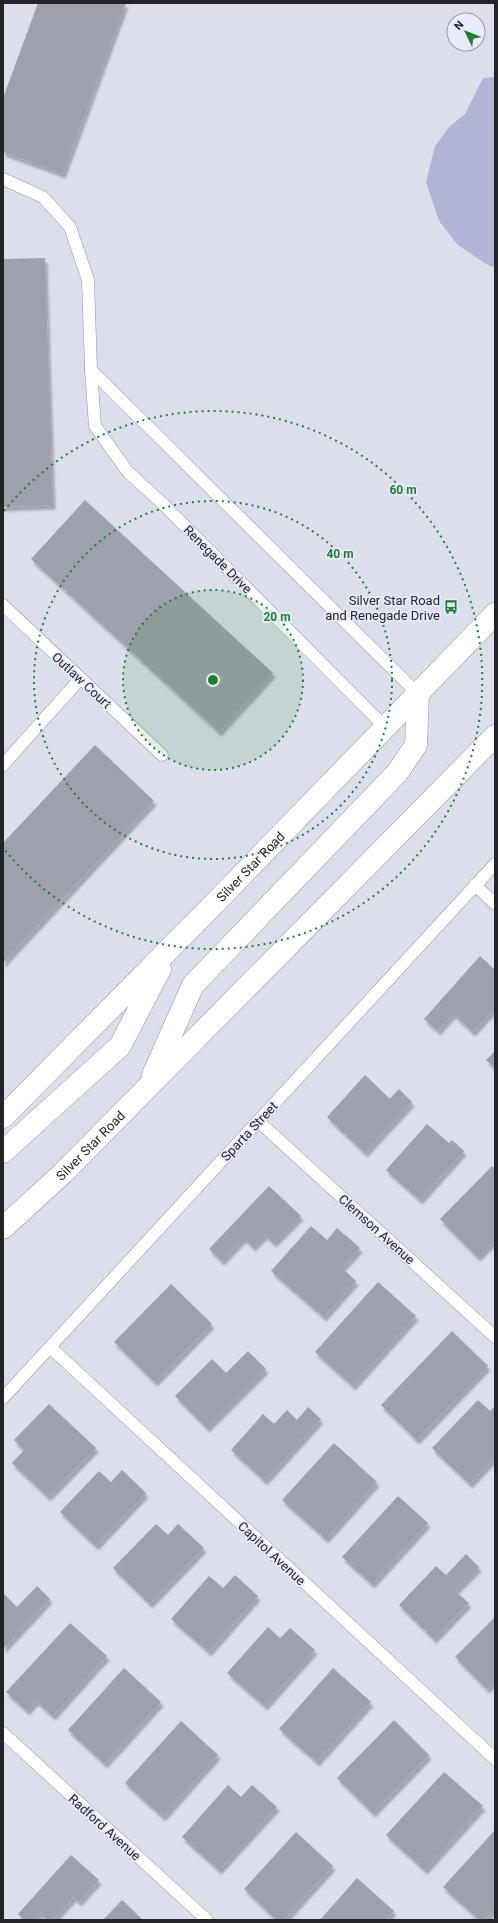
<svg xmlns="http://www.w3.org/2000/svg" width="498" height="1923" viewBox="0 0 498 1923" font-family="Roboto,sans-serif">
<defs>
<filter id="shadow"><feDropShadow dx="2.5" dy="4.5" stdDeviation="1" flood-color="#0004"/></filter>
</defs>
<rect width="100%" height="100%" fill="#dcdeec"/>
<path fill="#b1b5d5" d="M495,77V268L486,264L458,245L439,221L426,182L435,146L450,126L465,114L483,78Z"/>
<g fill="#9ea0ad" filter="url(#shadow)">
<path d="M38,3H126L63,174L3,152V98Z"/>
<path d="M45,258L53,505L3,507V259Z"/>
<path d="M85,500L273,673L219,732L31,559Z"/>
<path d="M95,745L154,801L3,963V843Z"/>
<path d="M480,956L495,970V1008L473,1032L453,1014L438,1031L424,1019Z"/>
<path d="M495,1051V1068L486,1060Z"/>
<path d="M365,1075L390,1099L399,1089L412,1102L365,1153L327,1117Z"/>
<path d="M427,1124L449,1143L452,1140L464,1151L420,1200L386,1170Z"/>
<path d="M492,1166L495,1169V1240L478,1257L440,1219Z"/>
<path d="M269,1186L301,1216L274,1243L265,1235L253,1247L244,1238L222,1261L209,1249Z"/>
<path d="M311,1226L327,1240L337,1228L360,1248L342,1268L356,1281L324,1317L271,1271Z"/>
<path d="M378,1282L416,1316L353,1386L315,1352Z"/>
<path d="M171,1284L212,1324L155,1382L114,1342Z"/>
<path d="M452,1331L488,1366L417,1440L381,1405Z"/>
<path d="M248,1351L266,1369L207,1428L175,1396L212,1359L226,1373Z"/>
<path d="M478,1400L490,1411L495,1406V1457L470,1484L432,1448Z"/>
<path d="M49,1404L96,1448L48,1497L12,1463L24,1450L14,1440Z"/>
<path d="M308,1407L321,1419L265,1481L231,1450L263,1414L274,1424L287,1410L297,1420Z"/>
<path d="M334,1443L377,1482L326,1539L282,1500Z"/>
<path d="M122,1470L146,1493L96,1546L60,1512L99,1471L111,1482Z"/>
<path d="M398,1496L428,1523L372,1584L342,1557Z"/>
<path d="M156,1524L168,1535L178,1524L204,1548L150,1604L113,1568Z"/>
<path d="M466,1554L479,1567L455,1591L469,1603L434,1639L399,1605L436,1566L446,1575Z"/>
<path d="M235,1575L258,1596L209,1652L171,1619L209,1576L223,1588Z"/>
<path d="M37,1586L50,1599L3,1649V1593L17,1607Z"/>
<path d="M495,1617V1681L487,1689L455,1657Z"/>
<path d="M70,1623L107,1656L53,1716L36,1701L27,1711L6,1692Z"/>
<path d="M268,1627L280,1638L290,1628L315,1650L265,1706L227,1673Z"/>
<path d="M124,1668L161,1702L105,1764L68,1730Z"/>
<path d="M333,1668L371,1702L317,1762L279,1729Z"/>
<path d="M394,1720L429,1755L373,1813L337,1778Z"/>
<path d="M181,1721L218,1755L163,1817L125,1783Z"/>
<path d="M444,1772L483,1806L425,1870L386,1835Z"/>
<path d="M228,1785L241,1797L252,1785L277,1807L219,1870L182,1837Z"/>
<path d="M495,1830V1908L485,1920H480L443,1887Z"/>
<path d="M296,1832L333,1866L284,1920H277L244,1889Z"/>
<path d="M71,1855L99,1880L79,1902L74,1897L53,1920H48L40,1913L33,1920H24L18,1914Z"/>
<path d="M357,1878L394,1911L386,1920H320Z"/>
<path d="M122,1900L143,1920H103Z"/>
</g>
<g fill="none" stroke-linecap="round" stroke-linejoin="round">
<defs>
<g id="service">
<path d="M3,179L43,197L70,227L88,280L91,370L95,426L128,472L164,505L386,728"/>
<path d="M91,370L418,694"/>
<path d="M3,605L162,755"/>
<path d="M3,765L80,679"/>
<path d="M475,885L495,904"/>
<path d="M258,1121L495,1337"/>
<path d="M50,1347L495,1759"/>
<path d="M3,1398L495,864"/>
<path d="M3,1733L207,1920"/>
</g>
<g id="secondary">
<path d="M153,1075L193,985L397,773L416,745L418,694"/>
<path id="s1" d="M3,1117L212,906L495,614"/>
<path d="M3,1152L120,1046L160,969"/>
<path id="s2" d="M3,1228L63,1173L495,736"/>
</g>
</defs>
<use href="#service" stroke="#90929f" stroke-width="13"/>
<use href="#secondary" stroke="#90929f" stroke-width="23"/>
<use href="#service" stroke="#fff" stroke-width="12"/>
<use href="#secondary" stroke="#fff" stroke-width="22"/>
</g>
<circle cx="213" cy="680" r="90" fill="#208032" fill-opacity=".12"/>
<g fill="none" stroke="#208032" stroke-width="2" stroke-dasharray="2 4">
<circle cx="213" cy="680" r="90"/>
<circle cx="213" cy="680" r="179"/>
<path d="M4 511A269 269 0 1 1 4 849"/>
</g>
<defs>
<symbol id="bus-bare" viewBox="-9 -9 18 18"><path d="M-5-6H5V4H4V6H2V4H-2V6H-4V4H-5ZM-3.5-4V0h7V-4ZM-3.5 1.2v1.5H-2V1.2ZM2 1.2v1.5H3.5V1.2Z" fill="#208032" stroke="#e9ebf9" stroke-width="2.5" paint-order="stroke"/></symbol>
</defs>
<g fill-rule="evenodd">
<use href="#bus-bare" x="441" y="597" width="20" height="20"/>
</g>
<g text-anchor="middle" stroke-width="3.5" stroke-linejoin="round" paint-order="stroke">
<g font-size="13" fill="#232429" stroke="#e9ebf9">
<text transform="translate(218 559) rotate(45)" y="5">Renegade Drive</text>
<text transform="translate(82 680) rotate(43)" y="5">Outlaw Court</text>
<text dy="5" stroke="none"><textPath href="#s1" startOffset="352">Silver Star Road</textPath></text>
<text transform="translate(249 1131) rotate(-47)" y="5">Sparta Street</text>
<text dy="5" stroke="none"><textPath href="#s2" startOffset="120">Silver Star Road</textPath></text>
<text transform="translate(377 1229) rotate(42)" y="5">Clemson Avenue</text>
<text transform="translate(272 1553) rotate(43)" y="5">Capitol Avenue</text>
<text transform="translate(105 1827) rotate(42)" y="5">Radford Avenue</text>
</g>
<g font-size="13" fill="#232429" stroke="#e9ebf9" text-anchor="end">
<text x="440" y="605">Silver Star Road<tspan x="440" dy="15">and Renegade Drive</tspan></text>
</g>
</g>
<circle cx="213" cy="680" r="6" fill="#208032" stroke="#e9ebf9" stroke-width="2"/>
<g font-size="12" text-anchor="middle" font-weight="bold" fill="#208032" stroke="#e9ebf9" stroke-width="3.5" stroke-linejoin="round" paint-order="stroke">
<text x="403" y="494">60 m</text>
<text x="340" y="558">40 m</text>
<text x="277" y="621">20 m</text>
</g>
<rect width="498" height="1923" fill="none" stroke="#232429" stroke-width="8"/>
<g transform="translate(466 32) rotate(313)"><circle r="19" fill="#e9ebf9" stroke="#9a9ba6"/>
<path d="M0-3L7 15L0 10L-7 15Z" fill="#208032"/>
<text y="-6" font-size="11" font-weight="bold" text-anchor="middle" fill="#232429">N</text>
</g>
</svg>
